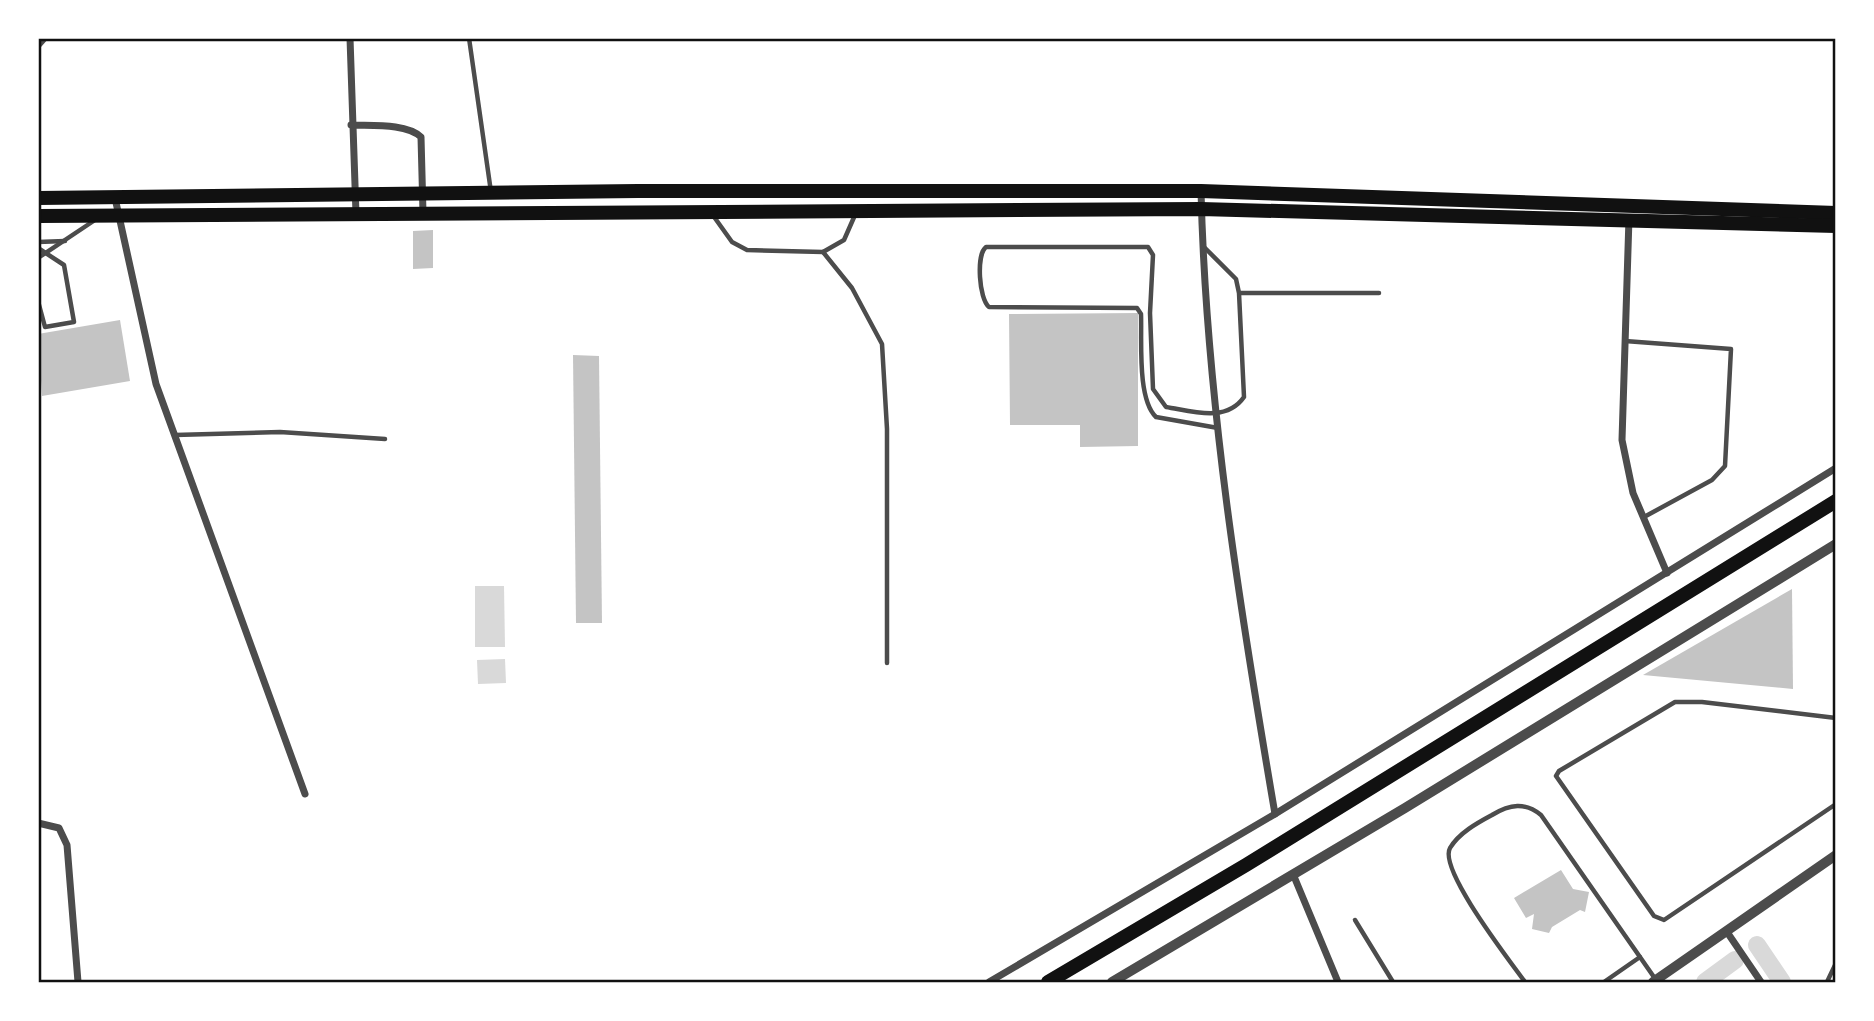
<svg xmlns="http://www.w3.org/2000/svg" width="1874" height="1021" viewBox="0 0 1874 1021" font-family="Montserrat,sans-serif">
<rect width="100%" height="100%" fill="#fff"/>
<g fill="#d9d9d9">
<path d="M475,586H504L505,647H475Z"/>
<path d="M505,659L506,683L478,684L477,660Z"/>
</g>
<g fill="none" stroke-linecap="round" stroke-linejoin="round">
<g stroke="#d9d9d9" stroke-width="18">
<path d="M1757,945L1782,982"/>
<path d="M1705,982L1735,960"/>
</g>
</g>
<g fill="#c4c4c4">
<path d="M433,230V268L413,269V231Z"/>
<path d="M1138,313V446L1080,447V425H1010L1009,314Z"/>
<path d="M120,320L130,381L42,396L38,334Z"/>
<path d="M573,355L599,356L602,623H576Z"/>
<path d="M1792,589L1793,689L1643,675Z"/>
<path d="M1561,870L1573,889L1589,892L1585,912L1580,910L1552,927L1549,933L1532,929L1534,914L1526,918L1514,898Z"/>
</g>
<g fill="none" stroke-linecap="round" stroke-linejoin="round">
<g stroke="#4c4c4c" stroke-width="4.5">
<path d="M469,38L491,192"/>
<path d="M38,47L46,38"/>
<path d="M712,214L732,242L747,250L823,252L844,240L855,215"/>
<path d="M38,242L65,241"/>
<path d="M1204,247L1236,279L1239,293L1244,397C1226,423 1192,411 1166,407L1153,389L1150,313L1153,255L1148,247H986C976,255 979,299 989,307L1137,308L1141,314C1142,340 1137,399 1156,417L1218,428"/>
<path d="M38,248L64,265L74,322L45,327L38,301"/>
<path d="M823,252L852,288L882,344L887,429V663"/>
<path d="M38,258L95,220"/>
<path d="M1240,293H1379"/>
<path d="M1625,341L1731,349L1725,466L1712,480L1644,517"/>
<path d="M175,435L280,432L385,439"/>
<path d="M1836,718L1702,702H1675L1559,771L1556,776L1654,916L1664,920L1836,804"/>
<path d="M1355,920L1393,982"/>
<path d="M1525,982C1510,961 1438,869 1450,848C1459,833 1477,823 1492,815C1510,804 1525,802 1541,815L1656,980"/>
<path d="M1604,982L1640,957"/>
<path d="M1827,982L1836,963"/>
</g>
<g stroke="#4c4c4c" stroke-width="7">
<path d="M350,38L356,214"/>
<path d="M351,125C371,126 406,123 421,137L423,213"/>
<path d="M1201,191C1206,399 1240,609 1275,814"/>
<path d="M115,198L156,384L305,794"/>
<path d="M1629,218L1622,440L1633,493L1667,573"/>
<path d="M38,823L59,828L67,845L78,982"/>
<path d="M1293,874L1338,982"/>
<path d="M1727,932L1761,982"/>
<path d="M989,982L1275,814L1836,468"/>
</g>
<g stroke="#4c4c4c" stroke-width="10">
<path d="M1112,982L1405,808L1836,544"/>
<path d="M1653,982L1836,855"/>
</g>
<g stroke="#111" stroke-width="14">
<path d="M38,198L638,191H1201L1836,213"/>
<path d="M38,216L1201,209L1836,226"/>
</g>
<path stroke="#111" stroke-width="14" d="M1048,982L1246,865L1836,501"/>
</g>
<rect width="1874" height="1021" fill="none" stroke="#ffffff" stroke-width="80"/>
<rect x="40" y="40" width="1794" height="941" fill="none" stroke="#111" stroke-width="2.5"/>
</svg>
